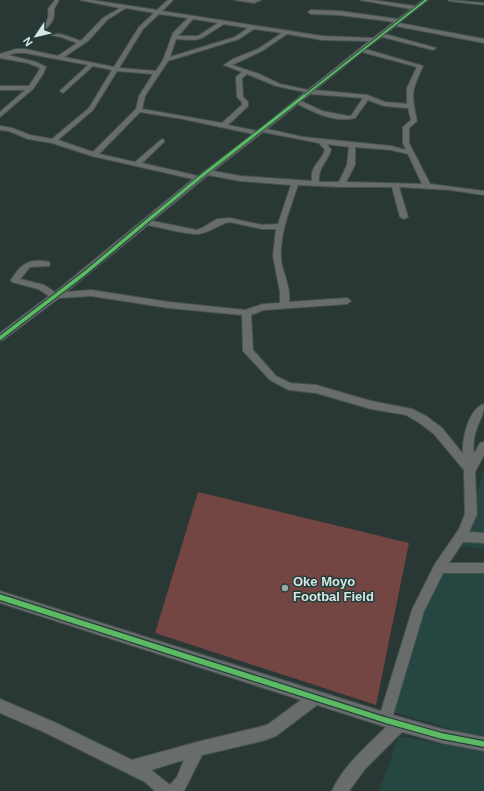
<svg xmlns="http://www.w3.org/2000/svg" width="484" height="791" viewBox="0 0 484 791" font-family="Helvetica,sans-serif">
<rect width="100%" height="100%" fill="#293735"/>
<g fill="#264642">
<path d="M484,471V548L461,547L483,472Z"/>
<path d="M484,571V738L477,737L394,712L425,604L443,572Z"/>
<path d="M399,736L484,752V791H379Z"/>
</g>
<path fill="#734643" d="M198,492L409,543L376,705L155,633Z"/>
<g fill="none" stroke-linecap="round" stroke-linejoin="round">
<defs>
<g id="minor">
<path d="M55,0H59L54,9C55,20 51,24 43,31L64,35L81,41L103,18L120,8L80,0H91L157,10L168,0H173L162,11L322,36L373,38L394,22L339,15L311,14L308,12L311,10L339,11L398,19L411,9L360,0H372L415,6L423,0H428L399,23L484,39V43L396,26L385,34L436,48L433,50L382,37L365,49L423,66C411,92 411,93 417,121L409,128V143L430,184L484,191V195L450,190L399,187L408,217L404,219L400,217L392,187H341L298,185C290,209 279,235 281,260C283,274 291,287 289,302L347,298L351,301L347,304L264,310L251,315L253,350L276,376L290,383L316,385L371,401L412,409L426,416L442,428L463,454C462,440 468,409 484,404C484,418 479,419 476,431C473,439 473,446 474,454L480,443L484,442V455L475,472L477,514L469,532L484,533V543L463,542L449,563H484V573H443L424,611L393,715L442,729L484,737V751L442,743L402,732L365,769L349,791H332C343,766 367,746 386,727L317,705L276,736L262,741L202,755L184,791H155L145,782L44,732L0,713V699L54,722L132,760L197,742L267,725L301,700L0,603V591L381,711L412,610L435,564L459,529L465,514L464,470L434,434L418,422L406,415L371,409L316,393L289,390L270,380L243,351L242,315L169,308L91,296L59,298L3,340L0,341V333L49,296L38,289L12,282L11,280C21,264 29,258 49,262L50,264L49,266L30,267L20,279L44,285L55,292L193,179L92,156L52,143L28,139L9,131L0,130V126L12,128L30,135L52,139L89,108L112,70L93,66L63,93L60,91L61,90L88,65L25,53H16L8,55L36,62L46,67L43,74L33,89L0,117V112L25,90H0V86H29L37,74L40,68L28,63L0,58V54L16,49H25L58,56L77,43L61,37L36,32C45,23 50,22 48,9ZM126,8L154,13L139,27L114,67L64,57L88,41L107,20ZM159,14L188,18L173,33L163,60L156,71L119,68L143,29ZM193,19L218,23L198,36H178ZM224,24L248,28L235,37L170,57L176,39L194,40L202,38ZM254,29L282,33L258,49L233,59L224,65L242,72L236,77L237,97L242,102V105L222,123L142,109L145,96L168,61L239,39ZM287,34L322,40L369,41L308,90L280,84L259,74L232,65L262,51ZM362,52L417,67L407,88V104L385,102L367,95L315,90ZM117,71L153,74L139,96L136,109L93,152L58,140L93,110ZM247,74L276,86L305,92L257,131L228,125L248,106V102L243,97L242,78ZM311,94L363,98L351,116H348L322,111L301,101ZM368,100L384,106L408,108L411,120L403,127V143L406,150L391,146L303,137L267,129L298,104C315,113 336,123 355,118ZM140,112L183,119L253,134L198,176L142,163L164,142V140L162,139L135,162L99,154ZM263,132L319,143L325,150C320,163 310,166 312,181L240,176L213,171ZM327,144L349,147L347,165L339,182H319C318,166 327,163 331,150ZM355,147L391,150L408,154L422,184L346,182L355,165ZM208,175L240,181L291,185L278,224L262,225L230,218L217,219L202,228L197,230L152,221ZM230,222L262,229H276L273,256L280,292V303L263,304L245,310L169,302L91,290L66,292L148,225C159,227 188,235 198,234C210,233 218,224 230,222ZM184,760L177,777L170,785L151,770Z"/>
<path d="M234,0H261L254,3Z"/>
<path d="M448,0L484,3V5L450,1Z"/>
</g>
</defs>
<use href="#minor" stroke="#465250" stroke-width="2"/>
<use href="#minor" fill="#686d6c" fill-rule="evenodd"/>
<defs>
<path id="cycleway-far3" d="M303,97L426,0"/>
<path id="cycleway-far2" d="M152,217L199,178L304,96"/>
<path id="cycleway-far1" d="M0,338L85,273L153,216"/>
<path id="cycleway" d="M0,597L385,720L442,736L484,744"/>
</defs>
<use href="#cycleway-far3" stroke="#233d39" stroke-width="3.5"/>
<use href="#cycleway-far2" stroke="#233d39" stroke-width="4.5"/>
<use href="#cycleway-far1" stroke="#233d39" stroke-width="5.5"/>
<use href="#cycleway" stroke="#233d39" stroke-width="8"/>
<use href="#cycleway-far3" stroke="#5cba63" stroke-width="2"/>
<use href="#cycleway-far2" stroke="#5cba63" stroke-width="3"/>
<use href="#cycleway-far1" stroke="#5cba63" stroke-width="3.5"/>
<use href="#cycleway" stroke="#5cba63" stroke-width="5.5"/>
</g>
<circle fill="#9aa9a7" stroke="#233d39" stroke-width="1.5" cx="285" cy="588" r="4"/>
<g text-anchor="middle" stroke-width="3" stroke-linejoin="round" paint-order="stroke">
<g font-size="13" font-weight="bold" fill="#d7e6e4" stroke="#233d39" text-anchor="start">
<text x="293" y="586">Oke Moyo<tspan x="293" dy="15">Footbal Field</tspan></text>
</g>
</g>
<g transform="translate(36 36) rotate(235)" stroke="#233d39" stroke-width="3" paint-order="stroke">
<path d="M0-3L7 15L0 10L-7 15Z" fill="#d7e6e4"/>
<text y="-6" font-size="11" font-weight="bold" text-anchor="middle" fill="#d7e6e4">N</text>
</g>
</svg>
